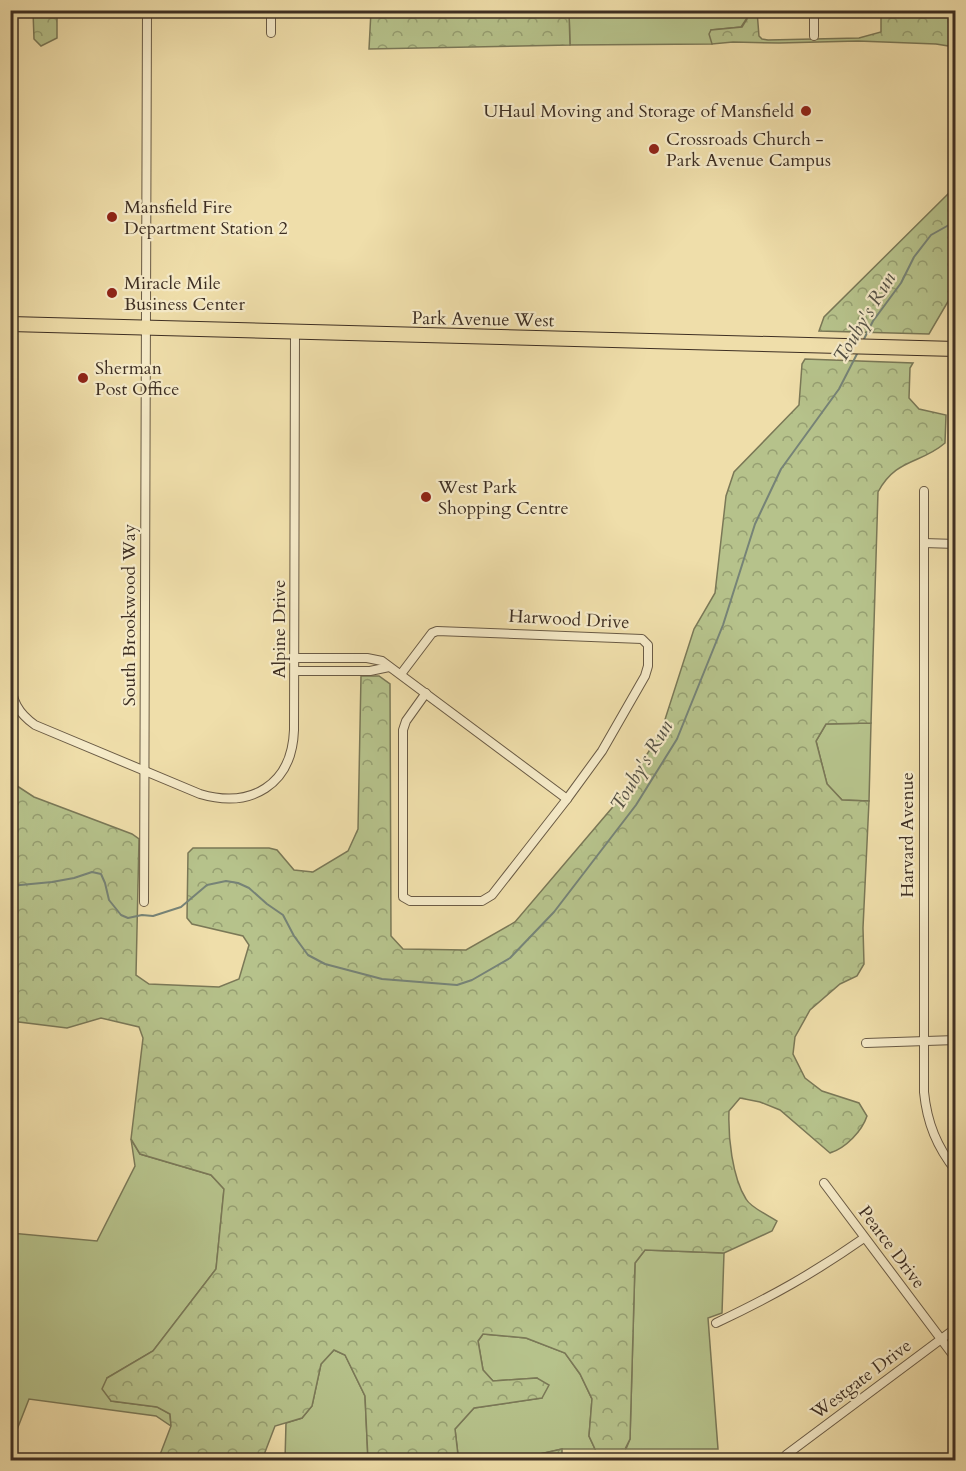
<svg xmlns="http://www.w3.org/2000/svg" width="966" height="1471" viewBox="0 0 966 1471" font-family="Cardo,serif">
<defs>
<pattern id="forest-crowns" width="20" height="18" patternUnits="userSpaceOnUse" patternTransform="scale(1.5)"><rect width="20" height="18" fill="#b6c28b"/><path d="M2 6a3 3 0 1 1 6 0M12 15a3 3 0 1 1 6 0" fill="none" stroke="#959e71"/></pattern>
</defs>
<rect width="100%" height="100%" fill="#efdeaa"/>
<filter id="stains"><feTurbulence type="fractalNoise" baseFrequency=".00333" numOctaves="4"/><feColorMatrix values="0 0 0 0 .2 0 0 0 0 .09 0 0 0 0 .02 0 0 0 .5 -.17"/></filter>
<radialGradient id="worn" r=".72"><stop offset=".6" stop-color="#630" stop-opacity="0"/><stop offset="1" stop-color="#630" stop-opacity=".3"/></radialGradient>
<g fill="#b6c28b" stroke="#7a7857" stroke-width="1.5">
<path d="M747,10V18L741,27L711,30L712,44L570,45L569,11Z"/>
<path d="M871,723L869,801L842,800L827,784L816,741L826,724Z"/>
<path d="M131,1139L140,1154L211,1175L224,1189L216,1269L153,1351L107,1378L111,1401L158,1407L170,1414L171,1426L156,1416L29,1399L11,1445V1233L97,1241L135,1166Z"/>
<path d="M645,1250L724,1253L722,1313L708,1318L718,1449H626L630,1439L635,1263Z"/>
<path d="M483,1334L526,1338L565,1353L580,1374L592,1399L589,1436L595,1449H562L540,1454L528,1460H464L458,1455L455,1429L474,1408L542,1398L537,1378L493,1381L483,1370L478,1341Z"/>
<path d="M334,1350L345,1355L365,1396L368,1460H285L286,1423L302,1418L312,1406L321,1364Z"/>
</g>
<g fill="url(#forest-crowns)" stroke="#7a7857" stroke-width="1.5">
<path d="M33,11H57V38L41,46L34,39Z"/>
<path d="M371,11H569L570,45L369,49Z"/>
<path d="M747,11H757L759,36L762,39L768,40L859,38L881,32V11H955V47L936,44L858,41L779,43L733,42L712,44L709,34L711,30L742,27L747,19Z"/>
<path d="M955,187V293L950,298L929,334L819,331L824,317Z"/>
<path d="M805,359L913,363L910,368L909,398L919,409L946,415L945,443C921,464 896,458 878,492L871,723L826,724L816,741L827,784L842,800L869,801L863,928L864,964L857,976L840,984L810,1010L795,1037L793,1054L805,1078L822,1091L859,1103L867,1116C862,1131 846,1148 830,1153L780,1110L760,1102L740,1098L729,1111C728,1136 732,1177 746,1199C751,1208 768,1215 777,1221L772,1231L724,1253L645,1250L635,1263L630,1439L625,1449H595L589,1436L592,1399L580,1374L565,1353L526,1338L483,1334L478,1341L483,1370L493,1381L537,1378L549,1385L542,1398L474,1408L455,1429L458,1455L464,1460H368L365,1396L345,1355L334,1350L321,1364L312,1406L302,1418L275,1426L262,1460H158L171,1426L170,1414L157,1407L111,1401L102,1389L107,1378L153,1351L216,1269L224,1189L211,1175L140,1154L131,1139L143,1038L139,1027L101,1018L67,1028L11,1021V782L34,797L132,834L139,839L136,975L149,984L219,987L239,979L249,945L243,936L192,924L187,918L188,853L193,848H269L277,850L294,870L313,872L348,851L358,829L361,676H379L390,684L391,936L403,949L466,950L515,922L617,802L661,732L694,629L715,593L726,496L734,472L799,405L802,364Z"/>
<path d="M562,1449V1460H528L540,1454Z"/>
</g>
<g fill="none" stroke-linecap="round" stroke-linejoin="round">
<g stroke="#768377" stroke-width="2">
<path d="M863,341L873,321L901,283L914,257L931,235L956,221"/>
<path d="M10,886L52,882L74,878L92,872L101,874L105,883L109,900L121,915L128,918L142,915L153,916L181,907L207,885L226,881L238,883L249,888L267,904L283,915L294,936L308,955L325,964L382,979L457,985L472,980L510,958L554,912L636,805L677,739L723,625L755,524L781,469L839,389L858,352"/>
</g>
<defs>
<g id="street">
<path d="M814,10V36"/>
<path d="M271,33V10"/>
<path d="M924,491V1092C927,1123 937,1147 956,1171"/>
<path d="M924,543L956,544"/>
<path d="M10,572L13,324"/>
<path d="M295,658H367L382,661L567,799"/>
<path d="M295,671H370L389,667"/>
<path d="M401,674L432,633L437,631L642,639L648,645V666L645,676L602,751L567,799L492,895L482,901H410L403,897V730L406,721L426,693"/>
<path d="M10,680C12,701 18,713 35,725L200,794C251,809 292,785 294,730L295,331"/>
<path d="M144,902L147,10"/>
<path d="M866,1043L956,1040"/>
<path d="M824,1183L956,1359"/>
<path d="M716,1323C771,1297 814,1273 864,1238"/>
<path d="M786,1455L956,1328"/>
</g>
<path id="primary" d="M10,324L956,349"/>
</defs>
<use href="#street" stroke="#6a5b45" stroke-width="10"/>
<use href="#primary" stroke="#3e2f23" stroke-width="16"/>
<use href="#street" stroke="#f5eac8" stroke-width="8"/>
<use href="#primary" stroke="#efdeaa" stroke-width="14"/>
</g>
<g fill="#8f2418" stroke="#f5eac8" stroke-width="2">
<circle cx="806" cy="111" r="6"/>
<circle cx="654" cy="149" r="6"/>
<circle cx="112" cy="217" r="6"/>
<circle cx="112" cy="293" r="6"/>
<circle cx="83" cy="378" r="6"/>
<circle cx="426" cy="497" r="6"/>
</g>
<g text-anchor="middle" stroke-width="4.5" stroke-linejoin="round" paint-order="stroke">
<g font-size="18" fill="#3e2f23" stroke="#f5eac8" text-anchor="start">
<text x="794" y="117" text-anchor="end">UHaul Moving and Storage of Mansfield</text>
<text x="666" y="145">Crossroads Church -<tspan x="666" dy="21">Park Avenue Campus</tspan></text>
<text x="124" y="213">Mansfield Fire<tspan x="124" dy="21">Department Station 2</tspan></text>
<text x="124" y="289">Miracle Mile<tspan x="124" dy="21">Business Center</tspan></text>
<text x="95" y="374">Sherman<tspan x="95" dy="21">Post Office</tspan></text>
<text x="438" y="493">West Park<tspan x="438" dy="21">Shopping Centre</tspan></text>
</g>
<g font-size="18" fill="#3e2f23" stroke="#f5eac8">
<text transform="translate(483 319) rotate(1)" y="6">Park Avenue West</text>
<text transform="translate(129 615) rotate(-90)" y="6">South Brookwood Way</text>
<text transform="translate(569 619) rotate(3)" y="6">Harwood Drive</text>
<text transform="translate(279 629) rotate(-90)" y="6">Alpine Drive</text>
<text transform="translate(907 835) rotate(-90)" y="6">Harvard Avenue</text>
<text transform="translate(892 1247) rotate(53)" y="6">Pearce Drive</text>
<text transform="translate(861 1379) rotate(-37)" y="6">Westgate Drive</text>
</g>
<g font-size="20" font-style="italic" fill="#555246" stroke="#f5eac8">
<text transform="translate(864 317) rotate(-59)" y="7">Touby's Run</text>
<text transform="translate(641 765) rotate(-59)" y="7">Touby's Run</text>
</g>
</g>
<rect width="966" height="1471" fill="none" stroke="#efdeaa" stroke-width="36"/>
<rect x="12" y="12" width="942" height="1447" fill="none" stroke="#3e2f23" stroke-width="3"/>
<rect x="18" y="18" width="930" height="1435" fill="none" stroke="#3e2f23" stroke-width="1.5"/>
<rect width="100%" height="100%" filter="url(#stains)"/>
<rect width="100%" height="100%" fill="url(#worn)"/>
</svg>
